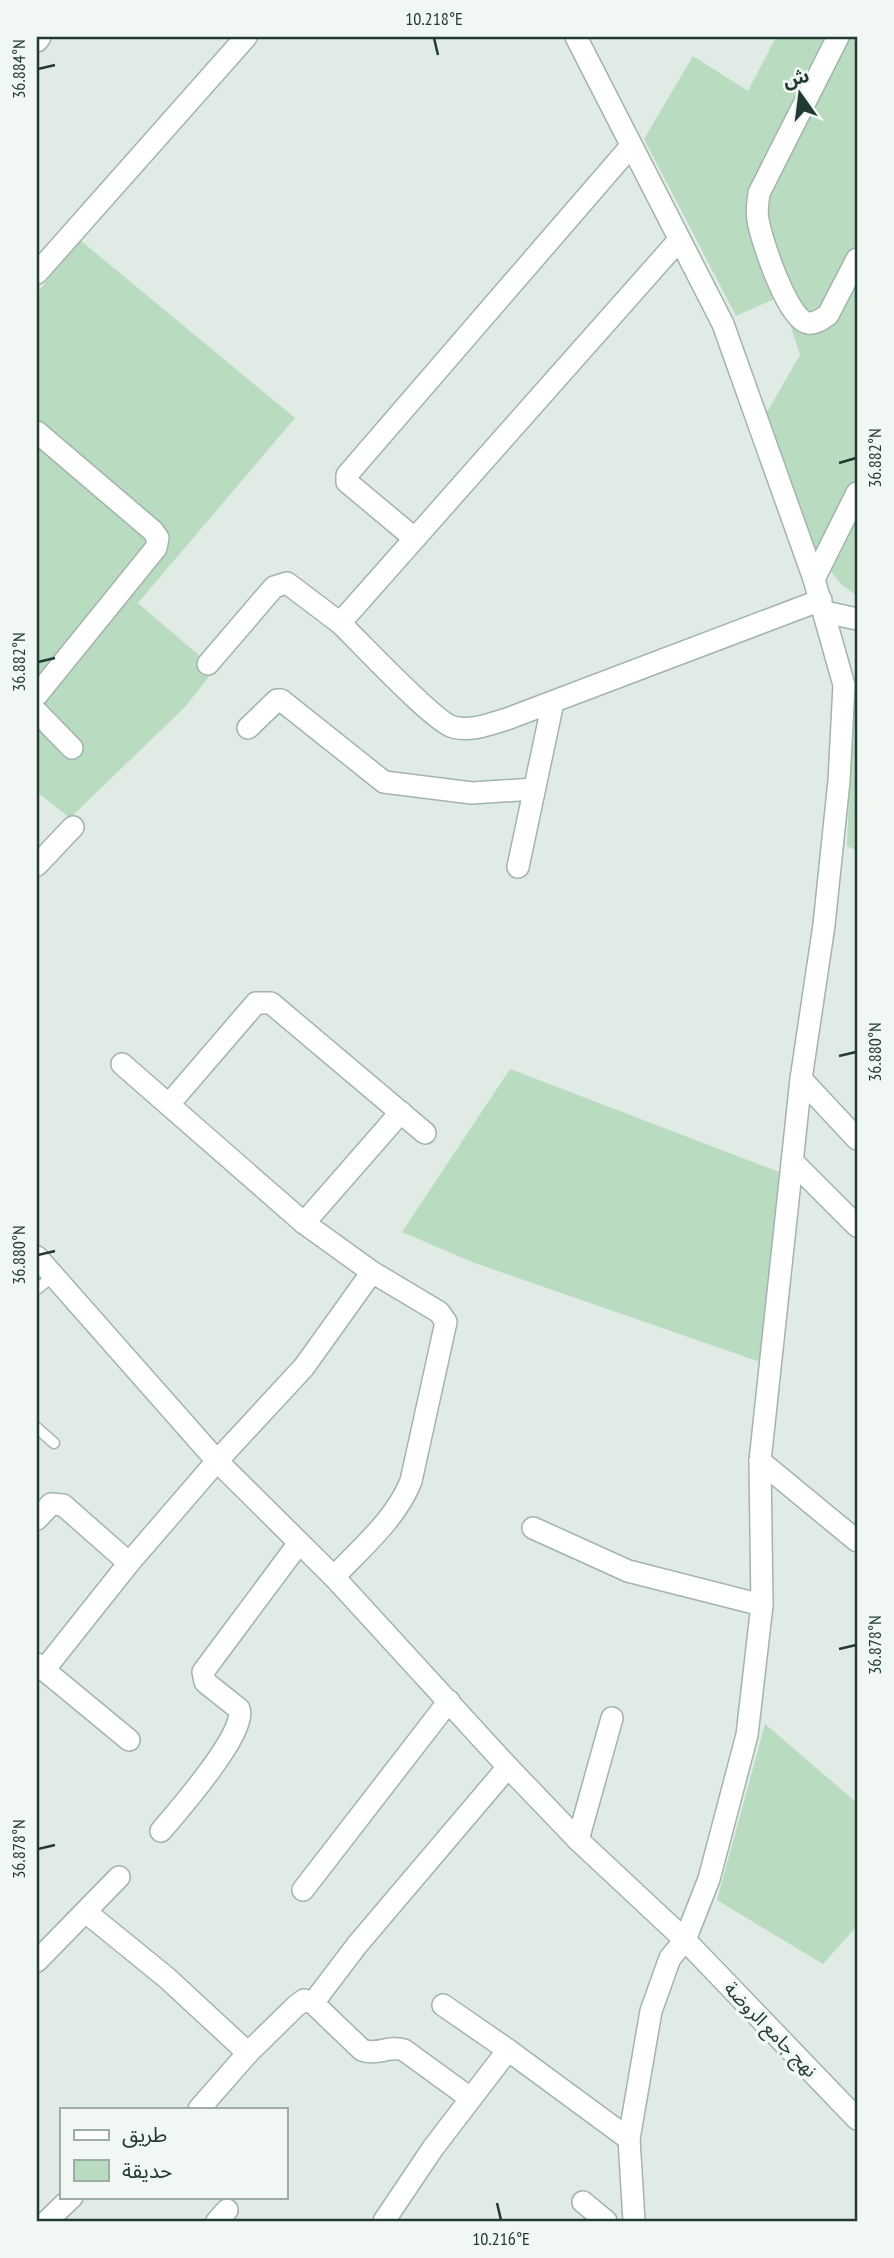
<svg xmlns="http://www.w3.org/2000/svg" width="894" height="2258" viewBox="0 0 894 2258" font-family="'PT Sans Narrow','Noto Sans Arabic',sans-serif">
<rect width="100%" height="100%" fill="#e0ebe6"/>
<g fill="#b9dcc1">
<path d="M776,37H857V596L841,584L817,554L767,412L800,355L781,296L736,316L644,139L693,56L748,91Z"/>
<path d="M80,240L295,418L138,603L215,669L185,707L70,818L37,792V293Z"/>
<path d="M857,694V851L847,846L853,699Z"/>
<path d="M510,1069L779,1172L763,1363L472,1262L402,1232Z"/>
<path d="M765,1724L857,1803V1926L823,1964L717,1900Z"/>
</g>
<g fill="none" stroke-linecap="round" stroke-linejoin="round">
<defs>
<g id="lane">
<path d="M37,1289L53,1276"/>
<path d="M37,1428L54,1443"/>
</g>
<g id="street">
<path d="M576,37L723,324L814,579L844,685L839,781L824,925L801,1079L760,1461L762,1605L747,1735L709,1879L685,1940L670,1958L651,2011L629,2139L634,2221"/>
<path d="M838,37L759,193C758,202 756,211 758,220C761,239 788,321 808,323C816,324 822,319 828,315L857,259"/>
<path d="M37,41L40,37"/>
<path d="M37,273L246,37"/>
<path d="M37,432L153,531L158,538L156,548L37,695"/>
<path d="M414,538L347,482V475L631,146"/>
<path d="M814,579L857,493"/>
<path d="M825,612L857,619"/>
<path d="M340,623C360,642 434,722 453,727C471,732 490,724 507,719L821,600"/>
<path d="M208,664L274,587L287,583L340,623L679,240"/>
<path d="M37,712L72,748"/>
<path d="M248,728L277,700H281L384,782L472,793L534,789"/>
<path d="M37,865L73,827"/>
<path d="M518,867L553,702"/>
<path d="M122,1064L304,1223L372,1272"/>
<path d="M801,1079L857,1139"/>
<path d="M170,1103L256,1003H271L425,1133"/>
<path d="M794,1163L857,1226"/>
<path d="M304,1223L401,1112"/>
<path d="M37,1257L217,1461L334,1577L508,1767L578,1840L685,1940L857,2119"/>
<path d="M760,1461L857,1541"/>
<path d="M37,1519L51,1504L63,1505L129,1563"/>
<path d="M533,1528L628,1571L762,1605"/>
<path d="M37,1664L129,1740"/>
<path d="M44,1670L129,1563L217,1461L304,1367L372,1272L439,1312L446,1322L411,1481C396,1519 362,1547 334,1577"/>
<path d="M161,1831C178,1811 248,1731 239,1709L205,1682L203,1672L299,1543"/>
<path d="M578,1840L612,1718"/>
<path d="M303,1890L449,1701"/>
<path d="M87,1913L167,1978L248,2053"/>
<path d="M37,1961L119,1877"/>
<path d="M313,2003L362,2050C377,2056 389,2045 404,2050L470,2098"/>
<path d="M443,2005L508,2050"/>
<path d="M199,2109L248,2053L296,2006L304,2000L313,2003L357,1945L508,1767"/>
<path d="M583,2202L606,2221"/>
<path d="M47,2221L72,2197"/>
<path d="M217,2221L227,2210"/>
<path d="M384,2221L433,2148L508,2050L629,2139"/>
</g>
</defs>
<use href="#lane" stroke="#a3b3ad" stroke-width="13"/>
<use href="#street" stroke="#a3b3ad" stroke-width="24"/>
<use href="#lane" stroke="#fff" stroke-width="10"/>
<use href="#street" stroke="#fff" stroke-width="21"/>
</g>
<path fill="none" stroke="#213b33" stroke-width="2.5" d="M434,38L438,55M38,69L55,65M839,463L856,458M38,662L55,658M839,1056L856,1052M38,1255L55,1251M839,1649L856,1645M38,1849L55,1845M497,2203L501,2220"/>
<g text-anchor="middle" stroke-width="7" stroke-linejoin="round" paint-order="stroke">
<g font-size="19" fill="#213b33" stroke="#f1f8f4">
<text transform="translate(771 2029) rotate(46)" y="7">نهج جامع الروضة</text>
</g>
</g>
<rect width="894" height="2258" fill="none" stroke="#f1f8f4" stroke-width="77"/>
<rect x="60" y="2108" width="228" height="91" fill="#f1f8f4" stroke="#9eaca7" stroke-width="2"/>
<rect x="74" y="2130" width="35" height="10" fill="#ffffff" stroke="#9eaca7" stroke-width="2"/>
<text x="122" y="2142" font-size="21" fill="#213b33">طريق</text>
<rect x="74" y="2160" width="35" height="21" fill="#b9dcc1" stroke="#9eaca7" stroke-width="2"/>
<text x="122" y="2178" font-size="21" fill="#213b33">حديقة</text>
<g transform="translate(800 94) rotate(346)" stroke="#f1f8f4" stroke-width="5" paint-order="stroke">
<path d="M0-5L12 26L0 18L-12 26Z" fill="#213b33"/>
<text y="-10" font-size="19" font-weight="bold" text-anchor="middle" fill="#213b33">ش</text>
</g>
<rect x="38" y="38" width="818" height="2182" fill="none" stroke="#213b33" stroke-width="2.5"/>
<g font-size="18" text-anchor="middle" fill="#213b33">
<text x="434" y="25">10.218°E</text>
<text transform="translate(19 69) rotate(-90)" y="6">36.884°N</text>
<text transform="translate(875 458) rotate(-90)" y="6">36.882°N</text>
<text transform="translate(19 662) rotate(-90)" y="6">36.882°N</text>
<text transform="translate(875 1052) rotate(-90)" y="6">36.880°N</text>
<text transform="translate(19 1255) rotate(-90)" y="6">36.880°N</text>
<text transform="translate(875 1645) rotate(-90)" y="6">36.878°N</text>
<text transform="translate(19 1849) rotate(-90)" y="6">36.878°N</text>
<text x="501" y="2245">10.216°E</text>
</g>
</svg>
